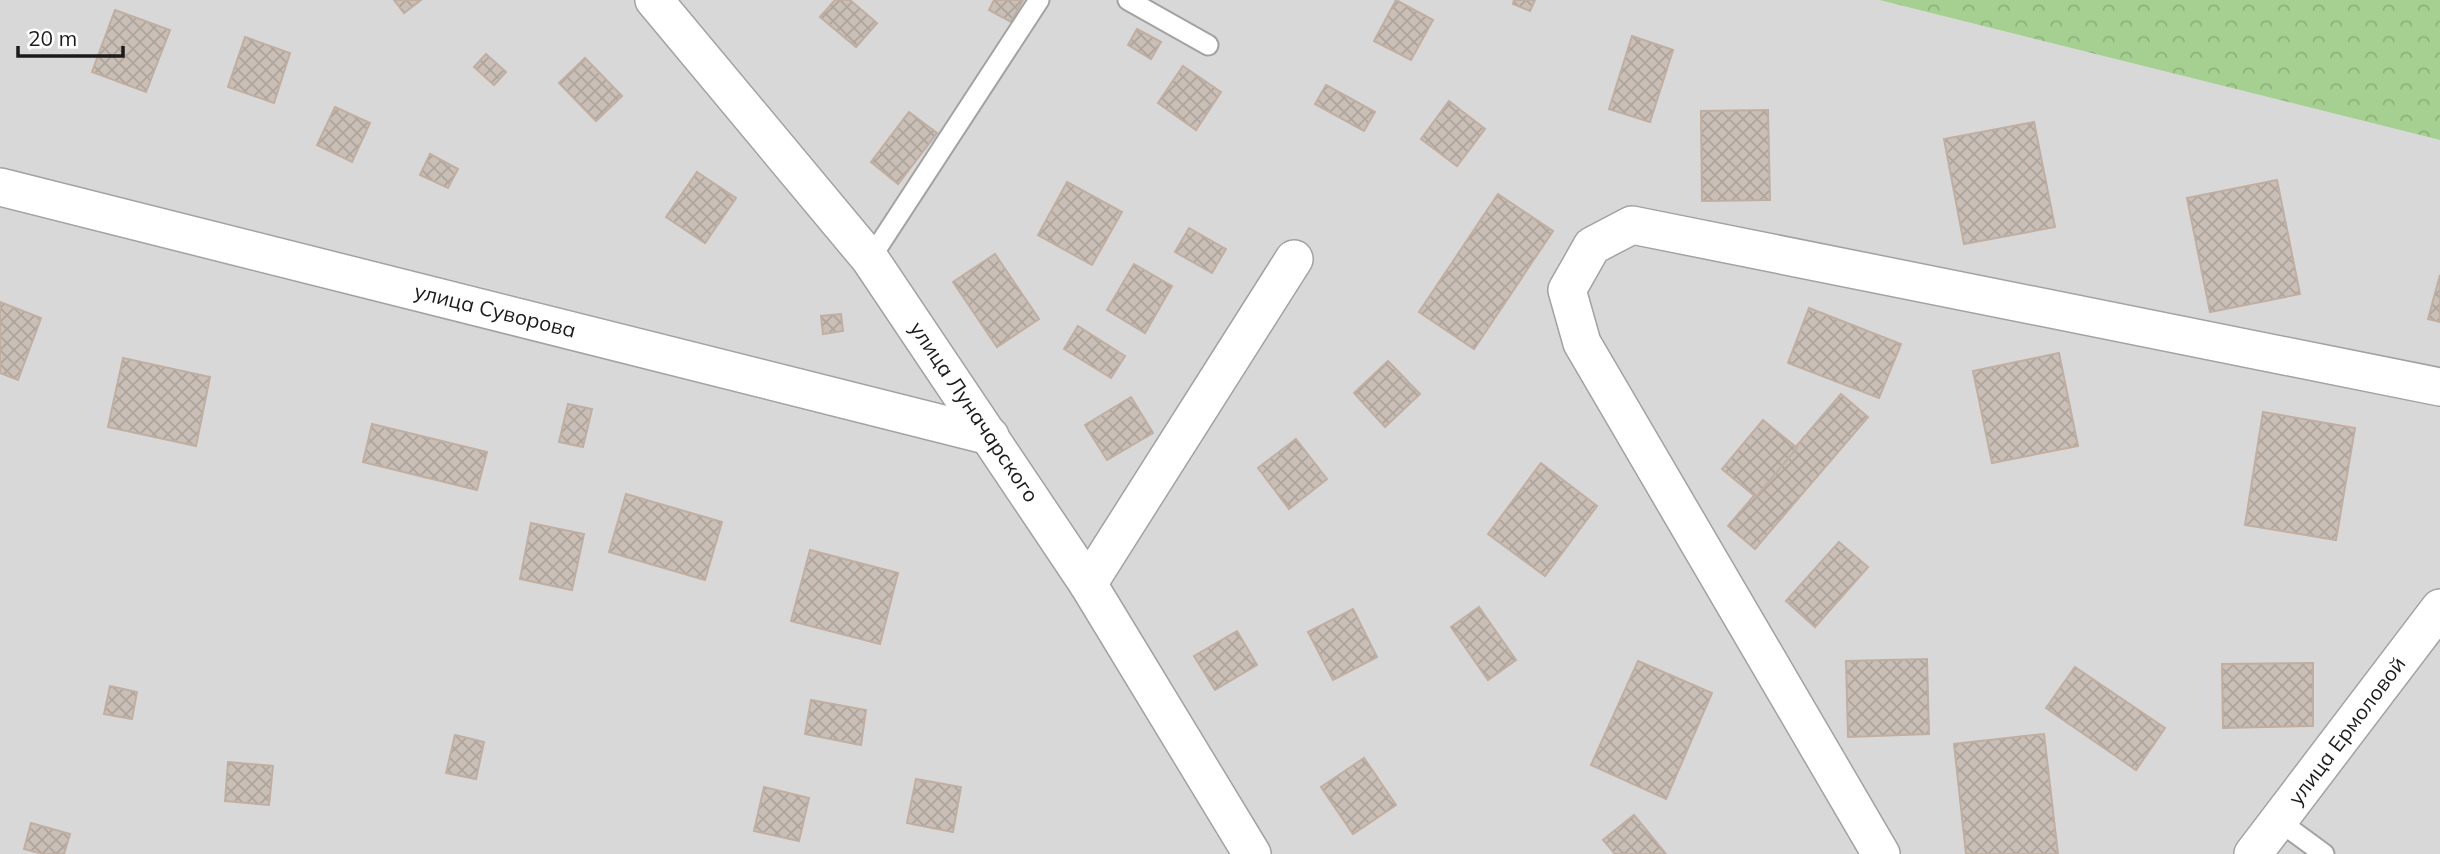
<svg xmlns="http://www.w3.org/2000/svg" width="2440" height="854" viewBox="0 0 2440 854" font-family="Mulish,sans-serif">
<defs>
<pattern id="forest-crowns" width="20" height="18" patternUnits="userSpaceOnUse" patternTransform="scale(1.75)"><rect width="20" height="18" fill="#a5d091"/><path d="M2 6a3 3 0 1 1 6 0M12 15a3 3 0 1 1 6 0" fill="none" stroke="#8db27c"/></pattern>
<pattern id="building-cross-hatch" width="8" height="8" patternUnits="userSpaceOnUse" patternTransform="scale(1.75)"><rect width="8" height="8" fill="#cabfb6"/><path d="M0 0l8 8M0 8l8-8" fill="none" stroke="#ada49c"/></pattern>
</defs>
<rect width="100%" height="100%" fill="#eee9e0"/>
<path fill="#d9d8d8" d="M0,0H1879L2440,140V854H0Z"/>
<path fill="url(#forest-crowns)" d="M1879,0H2440V140Z"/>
<g fill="url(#building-cross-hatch)" stroke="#c0aea1" stroke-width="2">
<path d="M394,0H421L404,13Z"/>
<path d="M835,0H850L877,23L856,47L820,17Z"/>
<path d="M994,0H1023L1011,22L989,10Z"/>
<path d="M1396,0L1433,20L1411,60L1374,41Z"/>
<path d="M1514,0H1535L1530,11L1513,4Z"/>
<path d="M115,10L170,30L146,92L92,72Z"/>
<path d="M1137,29L1161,42L1151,59L1128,45Z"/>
<path d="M1632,36L1673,50L1650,122L1609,109Z"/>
<path d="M245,37L290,53L274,103L228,87Z"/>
<path d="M486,54L506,72L494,85L474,67Z"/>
<path d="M585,58L622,96L596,121L559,83Z"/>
<path d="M1183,66L1221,92L1196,130L1158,103Z"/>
<path d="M1326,85L1375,112L1364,131L1315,104Z"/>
<path d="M1449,101L1485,129L1457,166L1421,139Z"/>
<path d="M335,107L370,123L352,162L317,145Z"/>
<path d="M1768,110L1770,200L1702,201L1701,111Z"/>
<path d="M909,112L937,133L898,184L871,162Z"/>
<path d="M2034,122L2055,227L1964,244L1944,139Z"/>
<path d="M430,154L458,169L448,188L420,175Z"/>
<path d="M697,172L736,198L705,243L666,217Z"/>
<path d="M2277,180L2300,294L2210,312L2187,198Z"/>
<path d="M1067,182L1122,212L1092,265L1038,235Z"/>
<path d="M1498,194L1553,231L1474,349L1419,312Z"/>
<path d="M1189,228L1226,249L1212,273L1175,252Z"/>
<path d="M995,254L1039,319L997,347L953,282Z"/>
<path d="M1134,264L1172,286L1145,333L1107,310Z"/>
<path d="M2440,275V322L2428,319Z"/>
<path d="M0,302L41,318L18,380L0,373Z"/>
<path d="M1809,308L1901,344L1879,398L1788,363Z"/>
<path d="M841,314L843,331L823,334L821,316Z"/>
<path d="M1078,326L1125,356L1111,378L1064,349Z"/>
<path d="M2059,353L2078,446L1992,463L1973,371Z"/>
<path d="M123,358L210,377L196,446L108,427Z"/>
<path d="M1388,361L1420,394L1385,427L1354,393Z"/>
<path d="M1841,394L1868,417L1755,549L1728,526Z"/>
<path d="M1131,397L1153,433L1107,460L1085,425Z"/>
<path d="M568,404L592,409L583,447L559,442Z"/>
<path d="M2263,412L2355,428L2336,540L2245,525Z"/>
<path d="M1763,420L1797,448L1756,497L1722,469Z"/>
<path d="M372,424L487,452L477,490L363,462Z"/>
<path d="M1296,439L1327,479L1289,509L1258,468Z"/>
<path d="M1541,463L1597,506L1545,576L1488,534Z"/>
<path d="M626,494L722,522L705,580L609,552Z"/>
<path d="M531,523L584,534L572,590L520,579Z"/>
<path d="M1839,542L1868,567L1815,627L1786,601Z"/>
<path d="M810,550L898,573L880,644L791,621Z"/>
<path d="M1479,607L1516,660L1488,680L1451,627Z"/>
<path d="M1353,609L1377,657L1333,680L1308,632Z"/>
<path d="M1237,631L1257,665L1215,690L1194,656Z"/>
<path d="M1927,659L1929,734L1848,737L1846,661Z"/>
<path d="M1638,661L1712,693L1666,799L1591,765Z"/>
<path d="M2313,663V726L2223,728L2222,664Z"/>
<path d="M2075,667L2165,728L2136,770L2046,708Z"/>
<path d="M110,686L137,692L132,719L104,714Z"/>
<path d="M811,700L866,710L861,745L805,734Z"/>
<path d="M2044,734L2058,854H1966L1954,744Z"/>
<path d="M455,735L484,742L476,779L446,773Z"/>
<path d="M1364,758L1396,805L1353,834L1321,787Z"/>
<path d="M228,762L273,766L269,805L225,801Z"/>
<path d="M916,779L961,787L953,832L907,823Z"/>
<path d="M764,787L809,798L799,841L754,831Z"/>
<path d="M1634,815L1666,854H1615L1603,840Z"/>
<path d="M31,823L70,834L64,854H43L24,849Z"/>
</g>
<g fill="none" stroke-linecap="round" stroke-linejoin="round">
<defs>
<g id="service">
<path d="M1128,0L1208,45"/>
<path d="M870,259L1039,0"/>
<path d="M2279,821L2324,854"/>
</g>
<g id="minor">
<path d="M654,0L870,259L1088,584L1252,854"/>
<path d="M0,187L990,436"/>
<path d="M1088,584L1294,259"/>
<path d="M1881,854L1582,343L1567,290L1592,246L1632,225L2440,387"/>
<path d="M2253,854L2440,608"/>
</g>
</defs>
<use href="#service" stroke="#a2a2a2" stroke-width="23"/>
<use href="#minor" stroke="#a2a2a2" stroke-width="40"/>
<use href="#service" stroke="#fff" stroke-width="19"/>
<use href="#minor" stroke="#fff" stroke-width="37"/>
</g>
<g text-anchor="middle" stroke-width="6" stroke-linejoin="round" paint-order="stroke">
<g font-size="21" fill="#1b1b1b" stroke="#fff">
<text transform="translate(495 311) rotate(14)" y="7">улица Суворова</text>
<text transform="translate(974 412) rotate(56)" y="7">улица Луначарского</text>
<text transform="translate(2347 731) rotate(-53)" y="7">улица Ермоловой</text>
</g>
</g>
<path d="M18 46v10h105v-10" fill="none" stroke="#1b1b1b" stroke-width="3.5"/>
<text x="28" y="46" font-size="21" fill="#1b1b1b" stroke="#ffffff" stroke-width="5" paint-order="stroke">20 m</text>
</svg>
